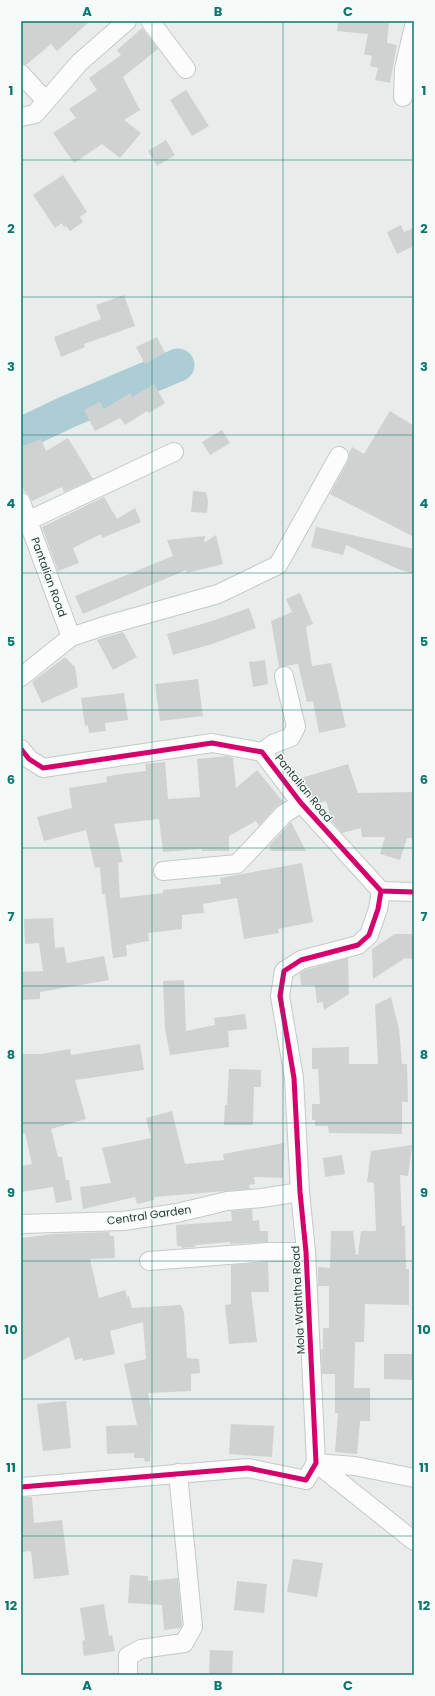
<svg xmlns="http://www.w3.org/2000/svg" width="435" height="1696" viewBox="0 0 435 1696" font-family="Poppins,sans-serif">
<rect width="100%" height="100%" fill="#e8ecea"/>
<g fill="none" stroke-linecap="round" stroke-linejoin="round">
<path stroke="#accdd6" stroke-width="33" d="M21,434L65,413L178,365"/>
</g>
<g fill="#ced3d1">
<path d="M21,21H90L57,51L51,44L26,65L21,64Z"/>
<path d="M338,21H389L387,43L397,45L390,83L375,80L378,68L370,66L372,56L364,54L368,34L337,31Z"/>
<path d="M142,28L158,49L123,77L140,110L124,120L141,133L120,158L102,144L74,163L53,133L76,118L69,109L97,90L89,78L121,55L117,50Z"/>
<path d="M186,90L209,126L192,136L170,100Z"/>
<path d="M166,140L175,155L157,166L148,151Z"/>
<path d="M63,175L87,212L80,217L83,222L70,231L66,226L64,227L62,223L55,228L33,195Z"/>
<path d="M401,225L404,232L414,228V246L397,254L387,232Z"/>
<path d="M124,295L135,326L84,344L85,347L61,357L54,337L101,319L96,305Z"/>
<path d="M157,337L165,353L145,364L136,347Z"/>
<path d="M154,384L165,403L149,413L147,411L125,425L120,418L95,431L84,410L100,402L104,409L130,393L132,397Z"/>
<path d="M390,411L414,426V537L330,494L348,461L349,453L352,447L364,454Z"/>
<path d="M222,430L230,443L210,455L202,442Z"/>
<path d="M68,438L93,479L64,492L62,487L32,501L28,494L25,492L21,485V447L41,439L46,451Z"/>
<path d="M193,491L206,492L208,501L207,513L191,512Z"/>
<path d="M104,497L117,519L135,508L141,522L102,538L101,534L73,548L79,563L58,571L42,527Z"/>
<path d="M316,527L414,549V574L398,569L346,545L343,555L311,547Z"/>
<path d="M216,535L223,564L187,573L186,570L83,614L75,596L173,556L167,540L205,536L204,543Z"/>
<path d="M300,593L313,624L306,627L312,666L331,663L346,727L319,733L313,701L307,702L298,664L279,667L271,621L292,612L286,599Z"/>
<path d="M249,608L256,628L212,644L173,655L167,634L212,621Z"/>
<path d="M123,632L137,657L113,670L97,640Z"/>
<path d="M65,657L75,667L78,687L42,703L32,682Z"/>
<path d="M265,660L268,684L253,687L249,662Z"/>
<path d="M198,679L203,716L160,721L155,684Z"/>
<path d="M124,693L128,720L105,723L106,731L89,733L88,725L85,726L81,698Z"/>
<path d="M227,756L233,758L236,788L257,770L283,802L276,807L259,826L256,821L229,836V851H202V849L163,852L159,819L114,824L123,862L118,863L120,898L163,893V890L221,884L220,878L302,863L313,922L278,929L279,933L244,939L237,898L203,904L204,913L182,915V929L148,933L149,941L126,945L127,956L113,958L105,894H102L100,867L95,868L86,830L44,841L37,817L72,808L69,788L107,782L106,777L114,775L146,771L145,764L165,762L168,799L200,797L197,759Z"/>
<path d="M348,764L358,793L414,792V838H407L400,860L380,854L385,837H362L361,828L342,833L332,821L326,801L316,804L305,790L301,778Z"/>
<path d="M291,822L306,851H271L269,846Z"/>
<path d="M53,918L55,948L64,947L67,963L104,956L109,980L40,992V999L21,1000V972L43,971L39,943L25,944L24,919Z"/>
<path d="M395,934H414V959L405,958L373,979L372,949Z"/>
<path d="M348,958L349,994L324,1010L323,1002L317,1003L315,985H301L300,973L305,970Z"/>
<path d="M184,980L186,1031L215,1025L214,1018L245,1014L247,1029L228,1031L229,1047L170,1055L165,1029L163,981Z"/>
<path d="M391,997L399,1029L402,1064H407L408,1102H402V1134L329,1133L328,1126H315V1120H312V1104H320L318,1069H312V1048L349,1047V1064H378L375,1005Z"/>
<path d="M140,1044L144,1070L75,1080L86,1119L51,1129L58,1157H62L66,1180H69L72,1200L56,1203L53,1187L21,1192V1166L32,1164L25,1133L21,1134V1054H41L70,1049L71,1055Z"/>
<path d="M229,1069L261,1070V1087H254L253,1125H224L225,1105H227Z"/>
<path d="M172,1111L185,1164L224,1160L223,1154L284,1143L283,1178L254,1177L255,1184L249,1185L250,1189L154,1197V1200L137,1204L135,1197L83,1209L80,1187L111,1183L102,1148L151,1138L146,1118Z"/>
<path d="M412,1145L408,1176L400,1175L402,1226H405L406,1269H409V1305L365,1304L364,1342H355L354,1388H370V1421H360L357,1454L335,1452L338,1413H335V1374H322L321,1349H323V1328H329V1286H318V1267L330,1268L331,1231H353L356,1255H358L361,1231H376L374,1183L367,1182L371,1151Z"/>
<path d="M342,1155L345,1174L325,1177L323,1158Z"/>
<path d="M252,1209L253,1221L259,1220L260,1231H268V1242L230,1244V1242L195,1245V1247L182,1248L181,1246H177L176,1225L232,1221L231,1211Z"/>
<path d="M109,1232L110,1236H114L115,1258L90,1259L99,1298L125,1290L127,1297L129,1296L132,1308L181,1305L184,1312L187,1358L199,1359L200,1373L191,1374V1391L148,1393L151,1409L150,1461L145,1462L144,1458H134V1453L107,1454L106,1426L137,1425L124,1364L146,1359L143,1322L110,1331L115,1354L83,1361V1358L75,1360L69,1337L21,1361V1238L53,1234Z"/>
<path d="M268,1262L269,1292H251L257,1342L229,1344L225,1305L231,1304V1265Z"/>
<path d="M384,1354H414V1380L384,1379Z"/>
<path d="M66,1401L71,1448L43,1451L37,1404Z"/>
<path d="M231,1424L274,1426L272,1457L229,1454Z"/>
<path d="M21,1497H32L34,1523L62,1520L69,1575L34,1579L31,1551L21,1552Z"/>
<path d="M293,1559L323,1563L317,1597L287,1592Z"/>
<path d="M130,1575L148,1576V1581L178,1578L182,1625L180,1628L164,1630L162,1605L128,1603Z"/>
<path d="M237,1581L267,1584L264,1613L234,1610Z"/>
<path d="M104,1604L109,1636L112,1635L115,1651L84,1656L82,1641L85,1640L80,1608Z"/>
<path d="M210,1650L233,1651L232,1675H209Z"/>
</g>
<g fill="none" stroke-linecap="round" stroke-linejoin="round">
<defs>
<g id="street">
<path d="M150,21L186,69"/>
<path d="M21,74L46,101"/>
<path d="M403,97L404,69L414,26"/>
<path d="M21,117L35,114L80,62L127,21"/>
<path d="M21,502L71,637L21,677"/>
<path d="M21,524L174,452"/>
<path d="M71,637L104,626L218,594L278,565L339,456"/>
<path d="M21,749L29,759L43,768L212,743L262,752L301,803L381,891L414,892"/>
<path d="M262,752L273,744L291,737L296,727L284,676"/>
<path d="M163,871L237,864L284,814L301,803"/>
<path d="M21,1224L123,1221L177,1213L227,1201L262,1198L300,1192"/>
<path d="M149,1261L268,1252H306"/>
<path d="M316,1463L414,1541"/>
<path d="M316,1463L355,1466L414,1478"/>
<path d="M21,1487L248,1468L306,1480L316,1463L306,1252L300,1192L294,1078L280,996L284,971L301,960L358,945L369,935L378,909L381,891"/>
<path d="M128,1675V1656L141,1649L184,1643L193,1627L178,1473"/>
</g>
</defs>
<use href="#street" stroke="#c5c9c7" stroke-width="20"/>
<use href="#street" stroke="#fcfcfc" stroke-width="18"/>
<defs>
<g id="cycleway">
<path d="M21,749L29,759L43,768L212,743L262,752L301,803L381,891L414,892"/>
<path d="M21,1487L248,1468L306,1480L316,1463L306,1252L300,1192L294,1078L280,996L284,971L301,960L358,945L369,935L378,909L381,891"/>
</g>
</defs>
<use href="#cycleway" stroke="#f6faf9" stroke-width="8"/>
<use href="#cycleway" stroke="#d6006c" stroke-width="5"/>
</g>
<path fill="none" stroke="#0f766e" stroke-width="1" stroke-opacity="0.55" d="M152,21V1675M283,21V1675M21,160H414M21,297H414M21,435H414M21,573H414M21,710H414M21,848H414M21,986H414M21,1123H414M21,1261H414M21,1399H414M21,1536H414"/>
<g text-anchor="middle" stroke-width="3" stroke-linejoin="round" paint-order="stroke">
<g font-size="11" fill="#263f3a" stroke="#f6faf9">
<text transform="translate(49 577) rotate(70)" y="4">Pantalian Road</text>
<text transform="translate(304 788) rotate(51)" y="4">Pantalian Road</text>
<text transform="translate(149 1215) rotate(-8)" y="4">Central Garden</text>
<text transform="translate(298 1300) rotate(-93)" y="4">Mola Waththa Road</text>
</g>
</g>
<rect width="435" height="1696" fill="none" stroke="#f6faf9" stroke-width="44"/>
<rect x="22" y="22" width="391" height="1652" fill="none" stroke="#0f766e" stroke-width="1.5"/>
<g font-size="13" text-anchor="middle" font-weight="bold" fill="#0f766e">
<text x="87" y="16">A</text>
<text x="218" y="16">B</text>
<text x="348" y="16">C</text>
<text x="11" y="95">1</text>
<text x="424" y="95">1</text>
<text x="11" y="233">2</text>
<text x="424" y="233">2</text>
<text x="11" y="371">3</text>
<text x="424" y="371">3</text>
<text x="11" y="508">4</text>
<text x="424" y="508">4</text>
<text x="11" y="646">5</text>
<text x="424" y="646">5</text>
<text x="11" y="784">6</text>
<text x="424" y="784">6</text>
<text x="11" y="921">7</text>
<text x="424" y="921">7</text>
<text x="11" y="1059">8</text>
<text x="424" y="1059">8</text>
<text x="11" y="1197">9</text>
<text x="424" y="1197">9</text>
<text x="11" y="1334">10</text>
<text x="424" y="1334">10</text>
<text x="11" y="1472">11</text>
<text x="424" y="1472">11</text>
<text x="11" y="1610">12</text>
<text x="424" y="1610">12</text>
<text x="87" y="1690">A</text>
<text x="218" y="1690">B</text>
<text x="348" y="1690">C</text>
</g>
</svg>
